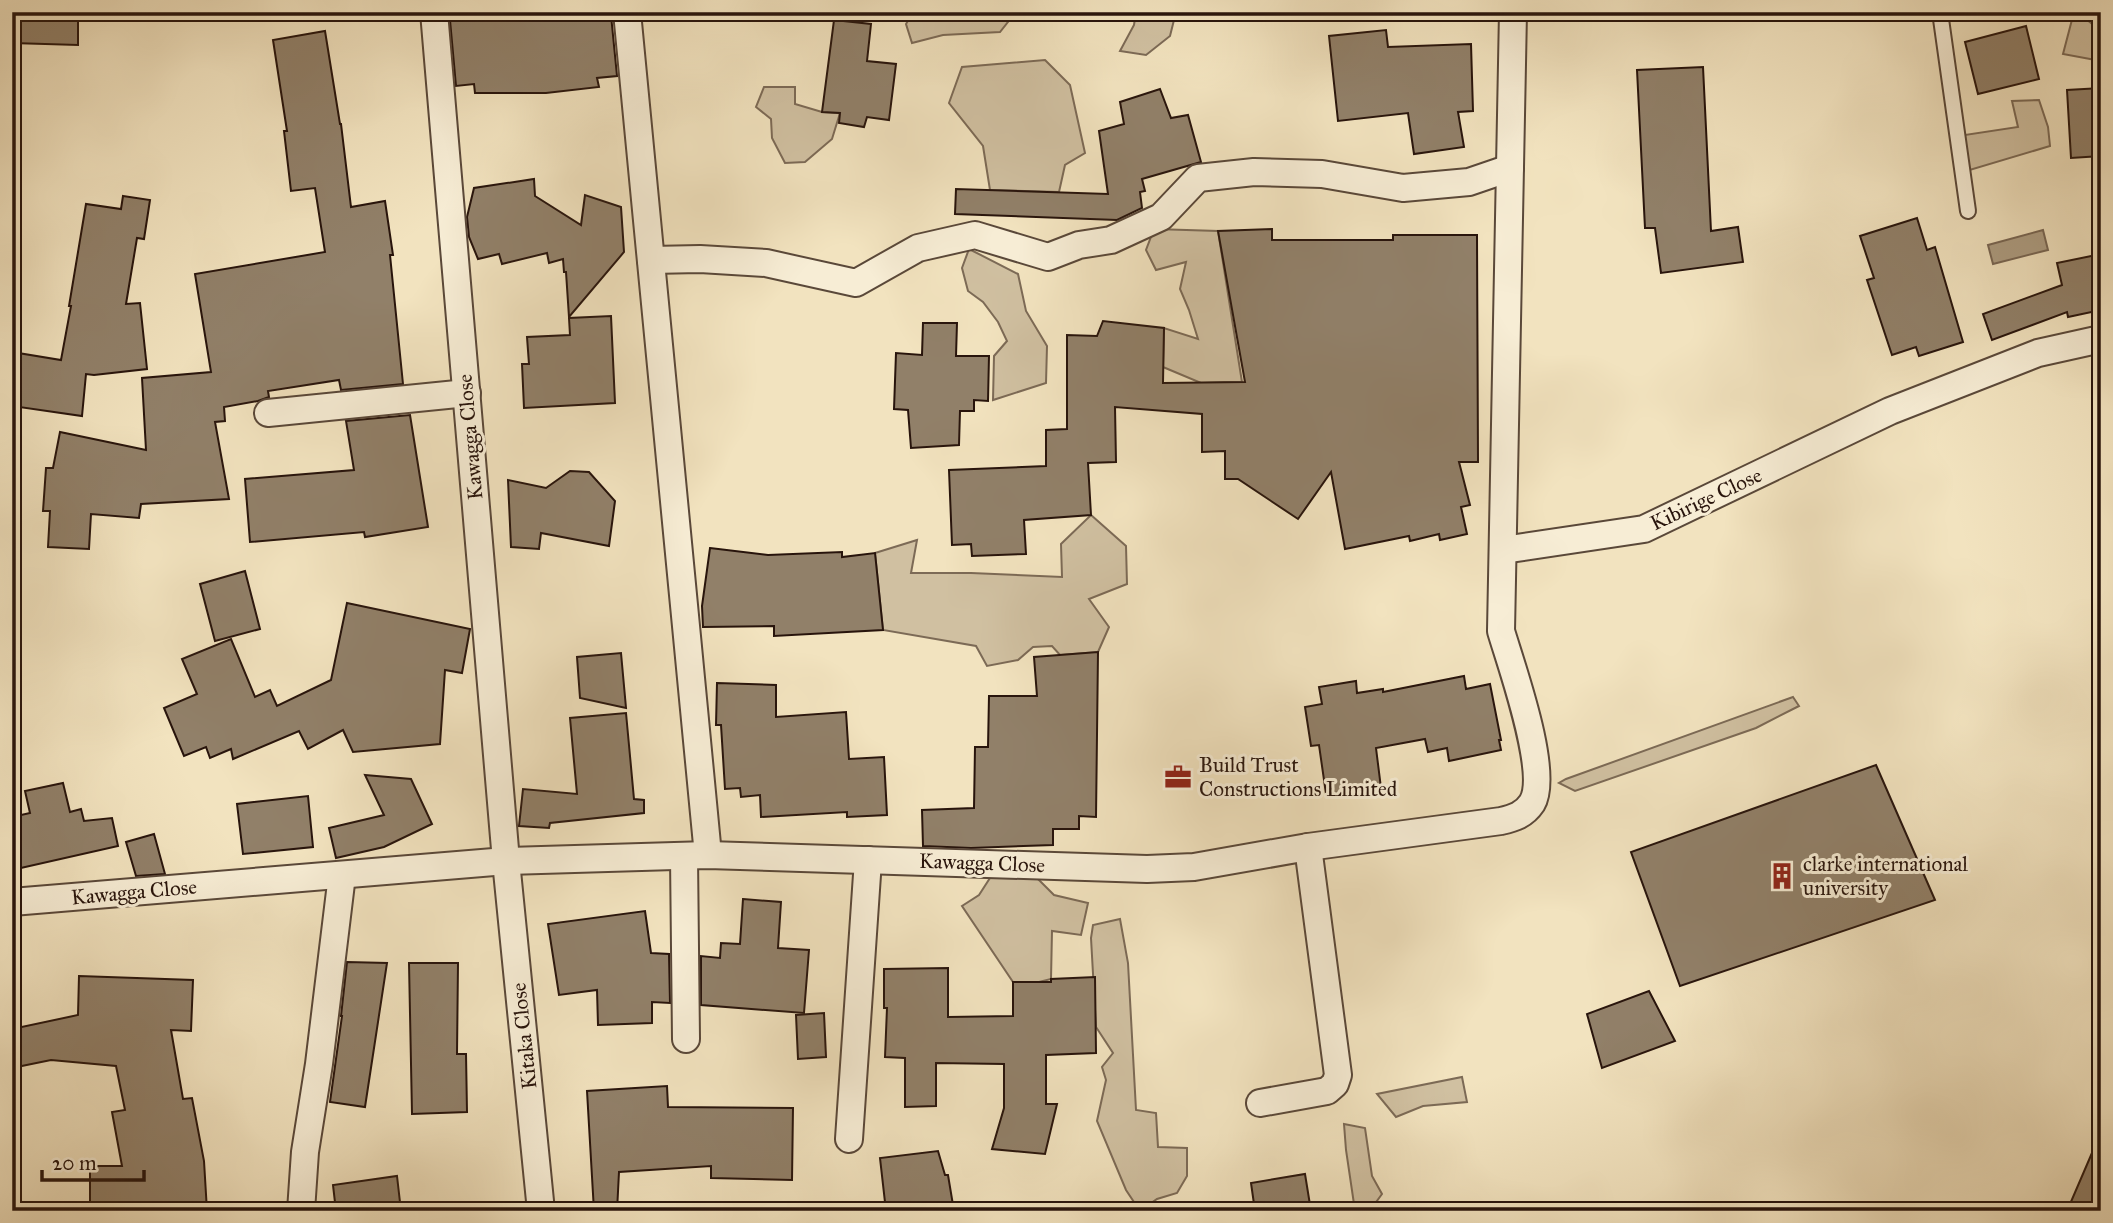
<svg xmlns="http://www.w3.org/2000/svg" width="2113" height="1223" viewBox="0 0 2113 1223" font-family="'IM FELL Great Primer',serif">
<rect width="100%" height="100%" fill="#f2e3bf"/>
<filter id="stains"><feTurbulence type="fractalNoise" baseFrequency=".00286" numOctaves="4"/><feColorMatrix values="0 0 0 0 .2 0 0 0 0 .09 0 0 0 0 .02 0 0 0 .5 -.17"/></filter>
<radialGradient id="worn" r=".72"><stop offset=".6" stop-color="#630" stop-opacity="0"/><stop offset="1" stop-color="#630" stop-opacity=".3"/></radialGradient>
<g fill="#d0c0a1" stroke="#7c6a56" stroke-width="2">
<path d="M913,12H1012L1015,13L1000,32L943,35L912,43L906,24Z"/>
<path d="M1136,12H1176L1170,36L1146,55L1120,51L1134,25Z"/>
<path d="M2074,12H2077L2101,31V61L2063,54Z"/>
<path d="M1045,60L1070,85L1085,153L1065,165L1059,192L990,190L983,146L949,103L962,67Z"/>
<path d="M764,87H795V104L822,112L840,113L832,139L805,162L785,163L772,138L771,119L756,107Z"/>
<path d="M2039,100L2048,127L2050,146L1963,172L1958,136L2018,127L2012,101Z"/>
<path d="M1154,229L1218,231L1242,382L1201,383L1163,367L1164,328L1198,339L1189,310L1180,289L1186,262L1156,270L1146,250Z"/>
<path d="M969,249L1018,274L1026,311L1047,346L1046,383L993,400L994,356L1007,341L998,322L983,302L968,291L962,268Z"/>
<path d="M1091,515L1126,546L1127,584L1089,599L1109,627L1098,652L1060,655L1052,646L1033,647L1018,660L987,666L976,646L883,630L875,553L917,540L911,573H971L1062,577L1061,544Z"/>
<path d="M1793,697L1799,706L1756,728L1575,791L1559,783L1566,779Z"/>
<path d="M999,864H1023L1054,895L1088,903L1081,935L1052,931L1051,979L1039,982H1013L962,906L979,895Z"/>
<path d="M1120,919L1128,963L1136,1110L1156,1113L1158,1147L1187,1148V1176L1177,1193L1157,1199L1140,1211L1126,1190L1097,1121L1106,1080L1102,1067L1113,1053L1096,1027L1091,938L1093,925Z"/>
<path d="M1462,1077L1467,1102L1423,1106L1396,1117L1377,1094Z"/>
<path d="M1344,1124L1365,1128L1372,1176L1382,1194L1374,1205L1373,1211H1352L1354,1204L1346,1150Z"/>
</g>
<path fill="#ad9d82" stroke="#786653" stroke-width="2" d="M2043,230L2048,250L1993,264L1988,245Z"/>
<g fill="#918069" stroke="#28140c" stroke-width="2">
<path d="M25,12H78V45L12,43V17H25Z"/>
<path d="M485,12H506L513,21L611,15L617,76L597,78L599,87L546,93H475L474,84L456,86L450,20Z"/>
<path d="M834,20L871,24L867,61L896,64L889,120L867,117L864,127L839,123L840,113L822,112Z"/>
<path d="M2026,26L2039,79L1978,94L1965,42Z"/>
<path d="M1386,30L1388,47L1471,44L1473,111L1458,112L1464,147L1414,154L1408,113L1338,121L1329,36Z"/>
<path d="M325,31L340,124H341L351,207L385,201L393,255H390L403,384L341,390L339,380L268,391L269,397L258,401L224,407L225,421L215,422L229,499L141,504L139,518L91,514L89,549L48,547L50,511H43L46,468H53L60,432L146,450L142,378L211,372L195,274L325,252L315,188L291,191L284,131H287L273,40Z"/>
<path d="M1703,67L1711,231L1738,227L1743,262L1661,273L1655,228H1645L1637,70Z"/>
<path d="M2101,88V156L2071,158L2067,90Z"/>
<path d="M1160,89L1171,118L1188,115L1201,162L1142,179L1145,191L1140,192L1142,208L1117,220L955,214L956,189L1108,194L1099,131L1124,124L1120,102Z"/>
<path d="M534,179L535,196L581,225L585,195L621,207L624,252L569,317L566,272H564L563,259L549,263L547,253L502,264L499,254L478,259L469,237L467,217L474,188Z"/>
<path d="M123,196L150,200L144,239L137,238L126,304L140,303L147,369L94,375L86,374L82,416L12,406V352L61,360L71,306H69L86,204L121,209Z"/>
<path d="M1917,218L1927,250L1935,247L1963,342L1919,356L1916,347L1892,355L1867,280L1874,278L1860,236Z"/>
<path d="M1272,229V240H1393V235H1477L1478,462H1459L1470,505L1461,507L1467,534L1440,540L1439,534L1410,541L1409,536L1345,549L1331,472L1298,519L1238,479H1225V451L1202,452V414L1115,407L1116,462L1088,463L1091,515L1024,520L1026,554L972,556L971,544L952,545L949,470L1046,466V430L1067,429V335L1097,336L1103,321L1164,328L1163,383L1245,382L1218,231Z"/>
<path d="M2101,254V310L2068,317L2067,312L1992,340L1983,314L2062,285L2057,263Z"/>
<path d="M611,316L615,403L524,408L522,364H529L527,337L570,335L569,318Z"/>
<path d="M923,323H957L956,356H989L988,401L974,400V411H960L959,445L911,448L908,410L894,409L896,353L922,355Z"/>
<path d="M410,415L428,527L365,537L364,532L250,542L245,479L354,470L346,421Z"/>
<path d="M570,471L589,472L615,501L609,546L541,533L539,549L511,547L508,480L546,488Z"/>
<path d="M710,548L768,555L842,552V557L875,553L883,630L774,636V626L703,627L702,606Z"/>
<path d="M245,571L260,629L215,641L200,584Z"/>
<path d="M347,603L470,629L462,673L445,670L440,744L353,752L343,730L308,749L299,731L233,759L231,749L210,758L206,747L184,756L164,708L197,694L182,659L231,639L255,697L270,690L277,706L331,680Z"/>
<path d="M1098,652L1096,817L1079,816V829H1053V845L971,848L923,846L922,810L974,808L975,747H988L989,696H1037L1034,657Z"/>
<path d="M621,653L626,708L580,698L577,657Z"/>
<path d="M1464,676L1466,689L1490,684L1501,740H1499L1501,750L1449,761L1447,748L1428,752L1425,739L1376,748L1381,788L1326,794L1319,745L1311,746L1305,707L1322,704L1319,687L1356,681L1357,693L1383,689V692Z"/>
<path d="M717,683L776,685V717L846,712L849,759L884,757L887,815L847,817V812L761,817L760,795L741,797L740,788L725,789L721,725H716Z"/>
<path d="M626,713L634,799L644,800V813L550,823L549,828L519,826L523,789L577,794L570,718Z"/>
<path d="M1876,765L1935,900L1680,986L1631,852Z"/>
<path d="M365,775L411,779L432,824L384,847L336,858L329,828L384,815Z"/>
<path d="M63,783L70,812L81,809L84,821L112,818L118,846L12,870V817L30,813L25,791Z"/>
<path d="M308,796L313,847L243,854L237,804Z"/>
<path d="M154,834L165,874L136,876L126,842Z"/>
<path d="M743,899L781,902L778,948L809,950L804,1013L701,1005V956L720,958L721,943L740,944Z"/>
<path d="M645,911L651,953L669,954L670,1003L652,1002V1023L598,1025L597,990L559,995L548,924Z"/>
<path d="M347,962L387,963L365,1107L330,1102L342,1016H341Z"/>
<path d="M409,963H458L457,1054H466L467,1112L412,1114Z"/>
<path d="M948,968V1017L1013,1016V982H1051V979L1095,977L1096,1053L1046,1055V1104H1057L1045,1154L992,1149L1004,1108V1064L936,1063V1106L905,1107V1058L885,1057L887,1008H884V969Z"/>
<path d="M79,976L193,980L191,1031L171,1030L183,1099L192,1098L204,1161L207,1211H90V1166H122L112,1112L125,1110L116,1066L51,1060L12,1068V1029L78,1015Z"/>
<path d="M1649,991L1675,1041L1602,1068L1587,1014Z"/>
<path d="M824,1013L826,1057L798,1059L796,1015Z"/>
<path d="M667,1086L668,1107L793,1108L792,1180L711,1178V1166L619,1172L617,1211H594L587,1091Z"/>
<path d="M2101,1132V1211H2067Z"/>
<path d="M938,1151L945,1175H948L954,1211H886L880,1158Z"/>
<path d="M1305,1174L1311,1211H1255L1251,1183Z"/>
<path d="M397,1176L401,1211H336L333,1185Z"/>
</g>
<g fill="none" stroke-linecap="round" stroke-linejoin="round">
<defs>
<path id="lane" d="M1940,12L1968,211"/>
<g id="street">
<path d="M434,12L506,861L541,1211"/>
<path d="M627,12L708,855"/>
<path d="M651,260L700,259L766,263L856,283L918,248L975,235L1048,257L1079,245L1111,240L1161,217L1198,178L1254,172L1322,174L1403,188L1469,182L1510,168"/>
<path d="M268,413L467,393"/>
<path d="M1503,550L1644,529L1890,411L2038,353L2101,339"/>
<path d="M684,857L686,1039"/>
<path d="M12,902L506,861L708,855L1147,869L1194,867L1308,847L1501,821C1514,818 1524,815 1532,803C1550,773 1511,665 1501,631L1513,12"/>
<path d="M1260,1103L1327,1091L1335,1084L1338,1075L1308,847"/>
<path d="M849,1139L868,860"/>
<path d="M301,1211L305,1152L319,1064L342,875"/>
</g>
</defs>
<use href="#lane" stroke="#5a4839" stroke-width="18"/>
<use href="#street" stroke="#5a4839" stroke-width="30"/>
<use href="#lane" stroke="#f7edd5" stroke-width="14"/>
<use href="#street" stroke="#f7edd5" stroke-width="26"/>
</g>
<defs>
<symbol id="office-bare" viewBox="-9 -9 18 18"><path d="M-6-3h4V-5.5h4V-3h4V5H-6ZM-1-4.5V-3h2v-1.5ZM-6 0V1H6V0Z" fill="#8f2418" stroke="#f7edd5" stroke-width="2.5" paint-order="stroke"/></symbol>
<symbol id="building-bare" viewBox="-9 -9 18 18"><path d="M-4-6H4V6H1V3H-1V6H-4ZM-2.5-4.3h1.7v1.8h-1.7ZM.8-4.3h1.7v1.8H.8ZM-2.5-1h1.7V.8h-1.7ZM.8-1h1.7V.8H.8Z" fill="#8f2418" stroke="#f7edd5" stroke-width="2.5" paint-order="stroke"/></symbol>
</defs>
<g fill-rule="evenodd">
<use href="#office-bare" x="1159" y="758" width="38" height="38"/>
<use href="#building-bare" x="1763" y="857" width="38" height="38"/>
</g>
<g text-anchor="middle" stroke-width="6" stroke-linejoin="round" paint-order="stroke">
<g font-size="21" fill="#28140c" stroke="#f7edd5">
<text transform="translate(470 437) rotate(-95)" y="7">Kawagga Close</text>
<text transform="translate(1706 499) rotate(-25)" y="7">Kibirige Close</text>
<text transform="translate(982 863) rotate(2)" y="7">Kawagga Close</text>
<text transform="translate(134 892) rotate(-5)" y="7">Kawagga Close</text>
<text transform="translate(524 1036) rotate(-96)" y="7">Kitaka Close</text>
</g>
<g font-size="21" fill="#28140c" stroke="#f7edd5" text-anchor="start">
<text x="1199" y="772">Build Trust<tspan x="1199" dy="24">Constructions Limited</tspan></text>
<text x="1803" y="871">clarke international<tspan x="1803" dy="24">university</tspan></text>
</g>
</g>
<rect width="2113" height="1223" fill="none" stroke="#f2e3bf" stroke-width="42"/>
<rect x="14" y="14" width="2085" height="1195" fill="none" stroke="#28140c" stroke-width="3.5"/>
<rect x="21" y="21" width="2071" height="1181" fill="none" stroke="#28140c" stroke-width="2"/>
<path d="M42 1170v10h102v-10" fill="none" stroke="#28140c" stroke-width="3.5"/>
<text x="52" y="1170" font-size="21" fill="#28140c" stroke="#f7edd5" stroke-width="5" paint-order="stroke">20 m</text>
<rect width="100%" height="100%" filter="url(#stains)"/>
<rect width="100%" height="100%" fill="url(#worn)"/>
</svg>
